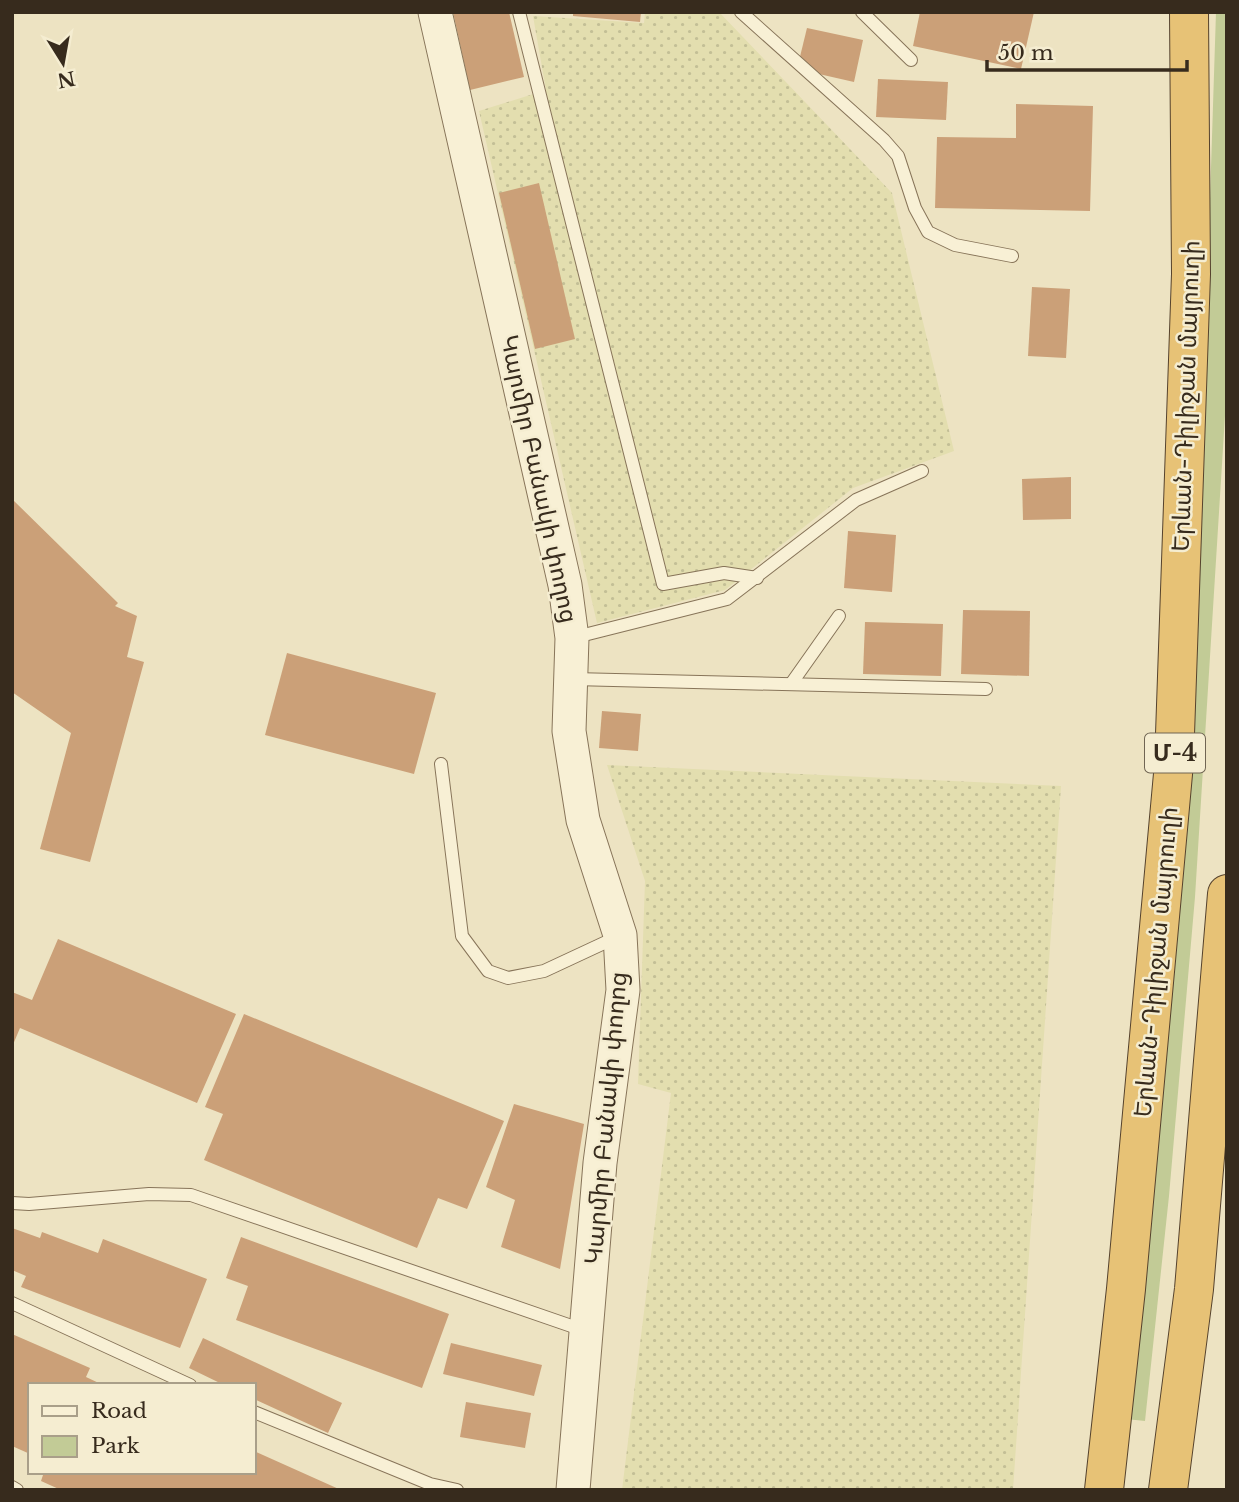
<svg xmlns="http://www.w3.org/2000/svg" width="1239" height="1502" viewBox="0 0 1239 1502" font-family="'Libre Baskerville','Noto Sans Armenian',serif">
<defs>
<pattern id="farmland-dots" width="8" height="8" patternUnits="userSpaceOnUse" patternTransform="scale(1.75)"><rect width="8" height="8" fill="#e3deaf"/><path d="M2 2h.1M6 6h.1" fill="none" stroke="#c3bf96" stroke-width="1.8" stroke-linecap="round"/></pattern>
</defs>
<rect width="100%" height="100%" fill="#ede3c2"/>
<g fill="url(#farmland-dots)">
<path d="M645,12H719L892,193L954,451L853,488L725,590L597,623L479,111L546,90L533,16L644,23Z"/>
<path d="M607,765L1061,786L1013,1490H622L671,1093L638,1084L645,881Z"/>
</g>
<path fill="#c2cb96" d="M1216,12H1227V384L1195,897L1169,1196L1145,1421L1126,1419L1207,293Z"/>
<g fill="#cba078">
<path d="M453,12H509L524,77L470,90Z"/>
<path d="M573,12H641L640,22L573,16Z"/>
<path d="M920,12H1034L1021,69L913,46Z"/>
<path d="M807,28L863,40L854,82L797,69Z"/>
<path d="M878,79L948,82L946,120L876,117Z"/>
<path d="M1016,104L1093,106L1090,211L935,208L937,137L1016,138Z"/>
<path d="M539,183L575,339L535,349L499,193Z"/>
<path d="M1032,287L1070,289L1066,358L1028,356Z"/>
<path d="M1071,477V519L1023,520L1022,479Z"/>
<path d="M12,499L118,603L115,606L137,616L127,657L144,662L90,862L40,849L71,733L12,692Z"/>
<path d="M848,531L896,535L892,592L844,588Z"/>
<path d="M963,610L1030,611L1029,676L961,674Z"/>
<path d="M865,622L943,624L941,676L863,674Z"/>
<path d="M287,653L436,693L414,774L265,735Z"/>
<path d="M602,711L641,714L638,751L599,748Z"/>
<path d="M58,939L236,1014L197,1103L20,1028L12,1047V992L32,1000Z"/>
<path d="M244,1014L504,1121L467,1209L438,1198L417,1248L204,1160L223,1114L205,1107Z"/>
<path d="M514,1104L584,1124L560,1269L501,1247L515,1200L486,1187Z"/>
<path d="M12,1228L40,1238L42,1232L98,1253L103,1239L207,1279L180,1348L21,1287L26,1276L12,1270Z"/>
<path d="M241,1237L449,1314L422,1388L236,1320L248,1286L226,1278Z"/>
<path d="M12,1334L90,1368L86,1377L103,1385H30V1454L12,1446Z"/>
<path d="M203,1338L342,1403L328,1433L254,1399V1385H224L189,1368Z"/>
<path d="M451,1343L542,1365L534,1396L443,1374Z"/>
<path d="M466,1402L531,1413L525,1448L460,1437Z"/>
<path d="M254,1451L341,1490H61L41,1481L44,1472H254Z"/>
</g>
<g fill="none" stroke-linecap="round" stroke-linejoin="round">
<defs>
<g id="service">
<path d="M519,12L663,584L724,573L757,578"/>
<path d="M741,12L884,140L898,156L915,208L928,232L955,245L1012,256"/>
<path d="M862,12L911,60"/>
<path d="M572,638L727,599L856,500L922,471"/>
<path d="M573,679L986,689"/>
<path d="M791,684L839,616"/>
<path d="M441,764L462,936L488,971L508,978L544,971L617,937"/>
<path d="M12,1203L29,1204L149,1194L191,1195L583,1330"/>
<path d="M12,1303L190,1385"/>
<path d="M254,1412L430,1484L457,1490"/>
<path d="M12,1487L17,1490"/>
</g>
<path id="tertiary" d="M435,12L565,585L572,638L569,731L583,820L620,935L623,990L600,1163L573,1490"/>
<g id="trunk">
<path d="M1104,1490L1126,1289L1174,763L1191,274L1189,12"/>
<path d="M1168,1490L1194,1289L1227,894"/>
</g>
</defs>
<use href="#service" stroke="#877459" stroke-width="14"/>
<use href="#tertiary" stroke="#877459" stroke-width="35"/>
<use href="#trunk" stroke="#55422d" stroke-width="40"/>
<use href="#service" stroke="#f8f0d5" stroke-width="12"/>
<use href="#tertiary" stroke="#f8f0d5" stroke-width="33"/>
<use href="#trunk" stroke="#e7c276" stroke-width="38"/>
</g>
<g text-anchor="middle" stroke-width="5" stroke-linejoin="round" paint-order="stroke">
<rect fill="#f5edd1" stroke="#706553" stroke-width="2" x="1145" y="733.5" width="60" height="39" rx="5"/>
<g font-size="23" font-weight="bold" fill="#372b1d">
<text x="1175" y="761">Մ-4</text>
</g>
<g font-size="24" fill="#372b1d" stroke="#f5edd1">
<text transform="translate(1186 396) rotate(-88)" y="8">Երևան-Դիլիջան մայրուղի</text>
<text transform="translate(539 479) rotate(78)" y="8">Կարմիր Բանակի փողոց</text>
<text transform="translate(1156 962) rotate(-85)" y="8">Երևան-Դիլիջան մայրուղի</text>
<text transform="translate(606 1118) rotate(-85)" y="8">Կարմիր Բանակի փողոց</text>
</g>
</g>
<rect width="1239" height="1502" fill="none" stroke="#372b1d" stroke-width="28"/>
<rect x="28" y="1383" width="228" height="91" fill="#f5edd1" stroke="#a99f89" stroke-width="2"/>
<rect x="42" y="1406" width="35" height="10" fill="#f8f0d5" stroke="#a99f89" stroke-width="2"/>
<text x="91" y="1418" font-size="21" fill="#372b1d">Road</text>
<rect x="42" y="1436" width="35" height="21" fill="#c2cb96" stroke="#a99f89" stroke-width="2"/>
<text x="91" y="1453" font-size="21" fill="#372b1d">Park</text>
<g transform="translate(63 63) rotate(169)" stroke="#f5edd1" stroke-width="5" paint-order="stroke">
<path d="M0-5L12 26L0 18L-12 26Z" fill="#372b1d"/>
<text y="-10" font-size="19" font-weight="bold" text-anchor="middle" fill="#372b1d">N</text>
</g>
<path d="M987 60v10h200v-10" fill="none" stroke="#372b1d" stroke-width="3.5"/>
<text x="998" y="60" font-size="21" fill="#372b1d" stroke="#f5edd1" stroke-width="5" paint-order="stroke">50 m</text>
</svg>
